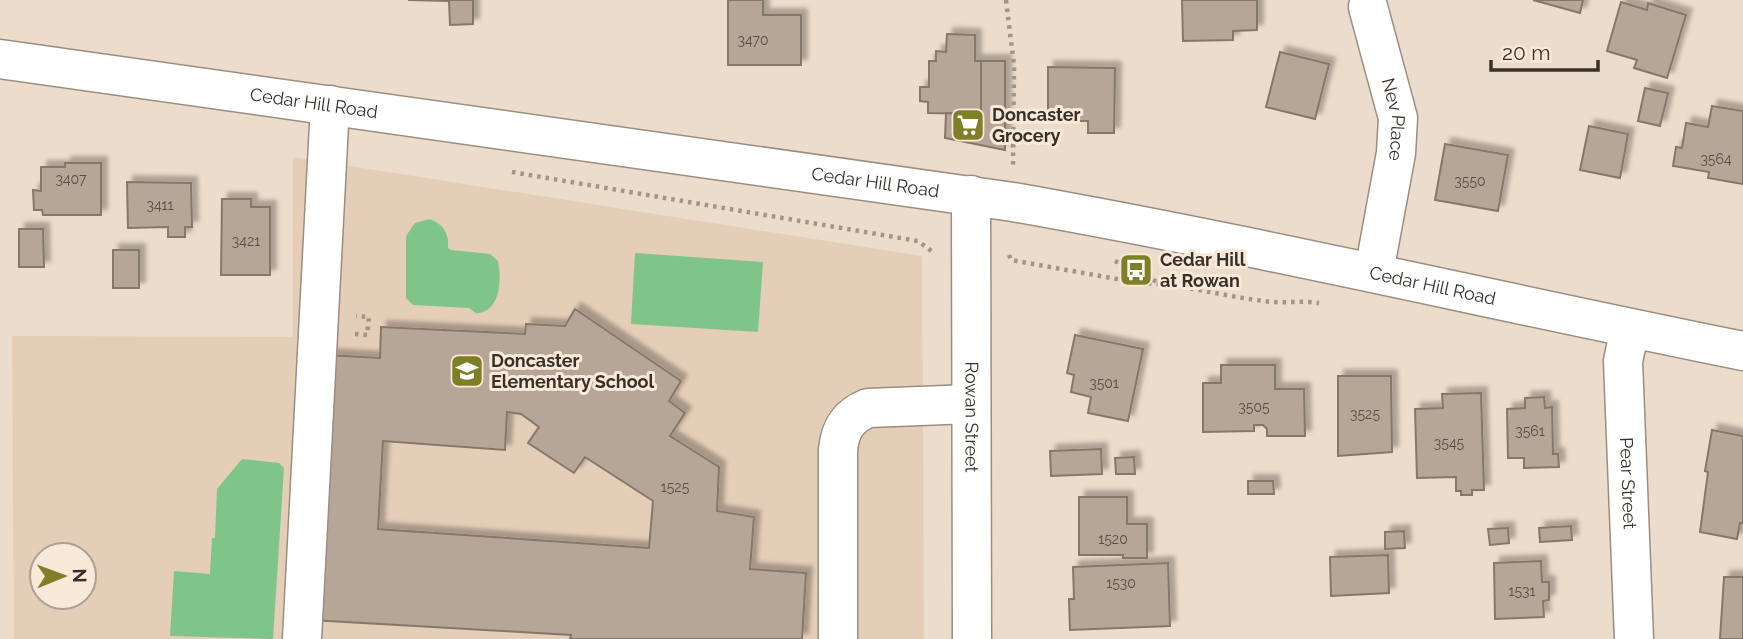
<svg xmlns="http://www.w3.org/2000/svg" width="1743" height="639" viewBox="0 0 1743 639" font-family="Raleway,sans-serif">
<defs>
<filter id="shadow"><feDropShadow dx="6" dy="-6" stdDeviation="2" flood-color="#0004"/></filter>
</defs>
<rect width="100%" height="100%" fill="#ecdccb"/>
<path fill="#e4ceb8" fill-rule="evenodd" d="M293,157L922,256L924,639H14L12,336L293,337ZM42,555H84V597H42Z"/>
<g fill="#7fc489">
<path d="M430,219C444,225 449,233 448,248L451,250L490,254L498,261C502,280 500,313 476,313L469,308L413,305L406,298V236L415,223Z"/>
<path d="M635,253L763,262L758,332L631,324Z"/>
<path d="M242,459L279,463L284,468L273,639L170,636L174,571L210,574L212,538H215L217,489Z"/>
</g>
<g fill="#b6a697" stroke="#867869" stroke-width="2" fill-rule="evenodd" filter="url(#shadow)">
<path d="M408,0H473V24L450,25L449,1Z"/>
<path d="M728,0H763V15H801V65H728Z"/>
<path d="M1182,0H1257V30L1233,31V40L1183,41Z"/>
<path d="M1533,0H1583L1580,13Z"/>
<path d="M1621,2L1647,10L1648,3L1686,15L1667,78L1634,68L1637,60L1607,51Z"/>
<path d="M947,34L975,35V61H981V114L928,113V102L920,101V87H929V61H936V51L946,52Z"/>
<path d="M1280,52L1329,64L1315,119L1266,107Z"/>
<path d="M981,61H1005V150L945,138L946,113L981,114Z"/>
<path d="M1048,67L1115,68L1114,133H1088V121H1048Z"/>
<path d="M1645,88L1668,93L1660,126L1638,121Z"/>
<path d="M1712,106L1743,111V184L1708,178L1709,172L1673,166L1676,147L1682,148L1686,123L1708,127Z"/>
<path d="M1589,126L1628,134L1620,178L1580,170Z"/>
<path d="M1445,144L1508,155L1498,211L1435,200Z"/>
<path d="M65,163H101V215H43L42,210H34L33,190L41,191V167H65Z"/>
<path d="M127,182L191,183L192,227H185V237H168V227L128,228Z"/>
<path d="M222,199H251V207H270V275H221Z"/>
<path d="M19,229H43L44,267H19Z"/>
<rect x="113" y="250" width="26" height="38"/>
<path d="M575,309L681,381L669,401L685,413L670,436L719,467L717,511L754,517L750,569L806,573L802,639H570L571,635L311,620L326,355L380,358L381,327L525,334L526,324L565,326ZM507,412L521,414L539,427L528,443L574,473L585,457L653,501L649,548L378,529L383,441L505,450Z"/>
<path d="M1075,335L1143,349L1128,421L1088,413L1091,397L1071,392L1074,375L1067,373Z"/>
<path d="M1221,365H1275V389H1304L1305,436H1267V429L1263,425H1254V431L1203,432V383H1221Z"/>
<path d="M1338,376H1391L1392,452L1338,456Z"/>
<path d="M1481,393L1484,490H1472V495H1461V491H1456V477L1417,478L1415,409L1443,408L1442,394Z"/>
<path d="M1544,397L1545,408L1552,407L1553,454H1558L1559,467L1524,468V458H1508L1507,409L1525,408V398Z"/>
<path d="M1712,430L1743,436V523H1740L1737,539L1700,532L1708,472L1705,471Z"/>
<path d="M1101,449L1102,474L1051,476L1050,451Z"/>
<path d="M1134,457L1135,474H1116L1115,458Z"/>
<path d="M1248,481H1273L1274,494H1248Z"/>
<path d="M1079,497H1127V524H1147V558H1123V555H1079Z"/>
<path d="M1571,526L1572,540L1540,542L1539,528Z"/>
<path d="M1508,528L1509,543L1490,545L1488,529Z"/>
<path d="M1404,531L1405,548L1385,549V532Z"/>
<path d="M1388,555L1389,593L1331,596L1330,557Z"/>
<path d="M1541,561L1542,582H1549V600L1543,601L1544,617L1495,619L1494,563Z"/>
<path d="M1168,563L1170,626L1070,630L1069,599H1074L1073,567Z"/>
<path d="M1724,577H1743V639H1720Z"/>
</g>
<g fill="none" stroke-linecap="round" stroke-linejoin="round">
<defs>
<g id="minor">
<path id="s1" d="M1368,7L1398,118L1396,153L1374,272"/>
<path id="s2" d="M0,59L1013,202C1257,245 1499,302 1743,351"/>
<path id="s3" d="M971,195L972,639"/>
<path id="s4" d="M1630,328L1623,361L1634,639"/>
<path d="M302,639L330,105"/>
<path d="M838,639V450C840,429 848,416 868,408L971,404"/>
</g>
</defs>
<use href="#minor" stroke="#9c8d7e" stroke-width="41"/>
<g stroke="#a19589" stroke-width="4.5" stroke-dasharray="3.5 5" stroke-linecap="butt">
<path d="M1006,0L1014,66L1013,167"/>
<path d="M512,172L918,241L934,253"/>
<path d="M1009,255L1011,260L1139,283C1181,284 1222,296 1264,301C1282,304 1300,300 1319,303"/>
<path d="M1115,261L1157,282"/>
<path d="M355,334L367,335L369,317L356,316"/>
</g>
<use href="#minor" stroke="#fff" stroke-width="38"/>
</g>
<defs>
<symbol id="supermarket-square" viewBox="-11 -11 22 22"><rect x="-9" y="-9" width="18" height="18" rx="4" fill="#7f7f28" stroke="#f9e9d8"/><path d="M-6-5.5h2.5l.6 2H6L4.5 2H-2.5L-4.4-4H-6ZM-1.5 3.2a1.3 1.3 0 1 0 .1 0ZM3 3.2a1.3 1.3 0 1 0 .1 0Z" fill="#fff"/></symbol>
<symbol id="bus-square" viewBox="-11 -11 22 22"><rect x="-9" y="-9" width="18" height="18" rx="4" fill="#7f7f28" stroke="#f9e9d8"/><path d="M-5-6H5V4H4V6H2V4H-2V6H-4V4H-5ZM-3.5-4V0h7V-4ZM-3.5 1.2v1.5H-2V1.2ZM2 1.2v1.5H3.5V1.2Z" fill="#fff"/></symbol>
<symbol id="school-square" viewBox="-11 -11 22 22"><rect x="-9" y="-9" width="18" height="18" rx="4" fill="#7f7f28" stroke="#f9e9d8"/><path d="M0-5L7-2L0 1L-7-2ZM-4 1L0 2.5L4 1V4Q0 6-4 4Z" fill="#fff"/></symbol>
</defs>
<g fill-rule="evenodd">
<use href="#supermarket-square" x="949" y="106" width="38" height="38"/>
<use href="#bus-square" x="1117" y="251" width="38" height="38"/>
<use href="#school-square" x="448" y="352" width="38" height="38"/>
</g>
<g text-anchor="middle" stroke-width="6" stroke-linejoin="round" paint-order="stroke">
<g font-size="14" fill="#584e46">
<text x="753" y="45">3470</text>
<text x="1716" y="164">3564</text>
<text x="71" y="184">3407</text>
<text x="1470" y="186">3550</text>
<text x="160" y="210">3411</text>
<text x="246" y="246">3421</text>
<text x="1104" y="388">3501</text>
<text x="1254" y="412">3505</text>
<text x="1365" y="419">3525</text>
<text x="1530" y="436">3561</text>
<text x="1449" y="448">3545</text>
<text x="675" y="492">1525</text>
<text x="1113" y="544">1520</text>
<text x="1121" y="588">1530</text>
<text x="1522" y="596">1531</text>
</g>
<g font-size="18" fill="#38312b" stroke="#f9e9d8">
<text dy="6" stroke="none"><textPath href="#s2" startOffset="317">Cedar Hill Road</textPath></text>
<text dy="6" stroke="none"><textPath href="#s1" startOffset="116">Nev Place</textPath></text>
<text dy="6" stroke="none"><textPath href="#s2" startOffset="884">Cedar Hill Road</textPath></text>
<text dy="6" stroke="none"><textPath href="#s2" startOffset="1451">Cedar Hill Road</textPath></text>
<text dy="6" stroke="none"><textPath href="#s3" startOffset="222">Rowan Street</textPath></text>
<text dy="6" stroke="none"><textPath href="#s4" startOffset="156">Pear Street</textPath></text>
</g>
<g font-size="18" font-weight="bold" fill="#38312b" stroke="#f9e9d8" text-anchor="start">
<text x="992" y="121">Doncaster<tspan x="992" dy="21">Grocery</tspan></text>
<text x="1160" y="266">Cedar Hill<tspan x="1160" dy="21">at Rowan</tspan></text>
<text x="491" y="367">Doncaster<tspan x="491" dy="21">Elementary School</tspan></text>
</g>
</g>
<g transform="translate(63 576) rotate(89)"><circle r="33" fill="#f9e9d8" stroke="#ac9f93" stroke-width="2"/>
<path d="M0-5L12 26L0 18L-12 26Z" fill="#7f7f28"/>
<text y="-10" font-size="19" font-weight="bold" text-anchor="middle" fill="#38312b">N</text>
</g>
<path d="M1491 60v10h107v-10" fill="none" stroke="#38312b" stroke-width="3.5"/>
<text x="1502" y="60" font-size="21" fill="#38312b" stroke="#f9e9d8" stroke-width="5" paint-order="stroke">20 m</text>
</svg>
